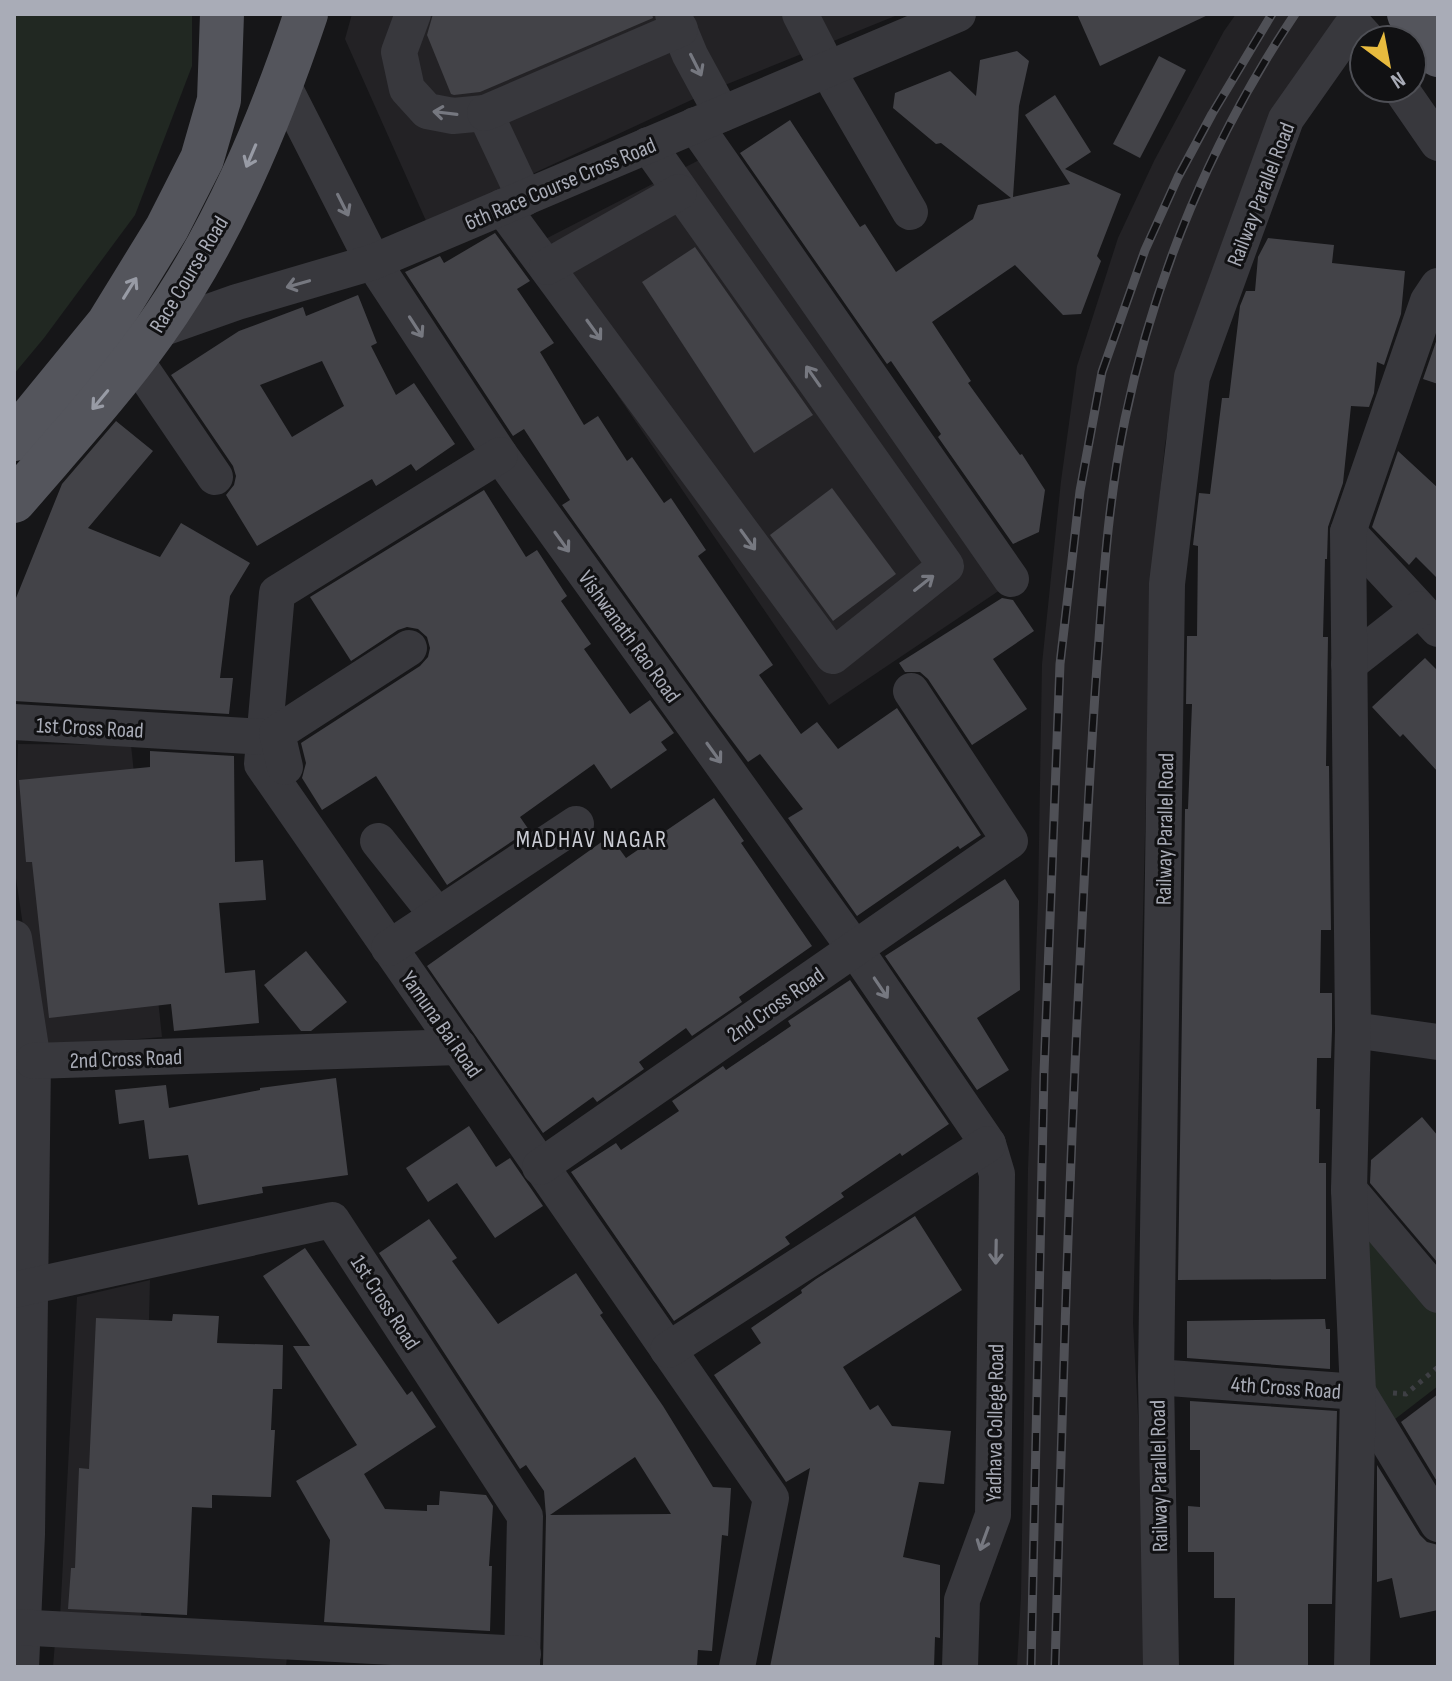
<svg xmlns="http://www.w3.org/2000/svg" width="1452" height="1681" viewBox="0 0 1452 1681" font-family="'Sofia Sans Condensed',sans-serif">
<rect width="100%" height="100%" fill="#161618"/>
<g fill="#232225">
<path d="M352,14H900L715,89L427,223L345,39Z"/>
<path d="M1236,14H1343L1293,86L1239,196L1184,348L1165,444L1151,589L1133,1323L1142,1488L1145,1667H1017L1021,1596L1028,1169L1038,901L1042,664L1061,481L1077,366L1118,238L1154,161L1224,31Z"/>
<path d="M707,156L1006,586L829,705L520,252Z"/>
<path d="M18,744L131,745L162,1037L41,1047L14,865Z"/>
<path d="M150,1280L141,1625L60,1618L77,1297Z"/>
<path d="M55,1642L287,1656L286,1667H53Z"/>
</g>
<g fill="#212822">
<path d="M14,14H192V66L135,215L44,338L14,374Z"/>
<path d="M1364,1223L1438,1313V1386L1386,1426L1369,1402Z"/>
</g>
<g fill="#434348" fill-rule="evenodd">
<path d="M433,14H652L653,18L480,92L454,95L451,94L427,35Z"/>
<path d="M1077,14H1210L1100,66Z"/>
<path d="M1017,51L1029,61L1019,106L1013,197L1070,184L1025,115L1055,95L1091,152L1065,169L1121,194L1097,256L1101,261L1081,314L1063,315L1015,265L932,322L971,381L968,383L1020,455L1022,454L1045,490L1039,532L1013,544L938,437L941,434L891,361L887,364L740,153L790,120L860,227L865,224L896,272L973,219L978,205L1011,198L941,143L936,144L893,108L895,93L950,71L976,96L980,60Z"/>
<path d="M1159,56L1186,70L1140,158L1113,144Z"/>
<path d="M495,233L530,281L517,289L554,343L540,352L584,425L598,416L627,461L632,457L664,503L671,498L706,550L698,556L773,665L759,675L801,734L817,722L838,749L897,708L981,835L960,849L958,846L857,916L788,818L803,809L760,754L748,762L709,710L562,505L570,500L524,429L513,436L405,272L440,256L444,263Z"/>
<path d="M1268,238L1334,245L1332,263L1405,271L1401,314L1384,365L1377,362L1374,393L1369,407L1351,406L1343,483L1328,527L1327,559H1325L1323,637H1328L1326,766H1329L1331,930H1321L1320,993H1332V1030L1331,1058H1317L1316,1109H1320L1319,1163H1326V1279L1178,1280L1185,809H1188L1192,704H1186L1187,636H1197L1198,546L1193,545L1199,493L1210,494L1222,398H1229L1240,306L1246,291H1255L1258,257Z"/>
<path d="M695,247L813,415L754,453L642,282Z"/>
<path d="M358,295L377,343L371,346L396,395L414,383L455,444L416,471L411,464L376,486L372,479L257,546L226,495L234,485L236,476L233,466L171,375L239,331L303,307L306,316ZM322,361L344,406L292,437L260,385Z"/>
<path d="M1438,336V384L1423,379Z"/>
<path d="M116,421L153,451L88,528L160,557L181,523L250,563L230,596L220,678H233L229,714L14,701V603L62,484Z"/>
<path d="M1398,451L1438,488V579L1416,557L1409,565L1372,527Z"/>
<path d="M832,488L896,574L833,621L770,535Z"/>
<path d="M484,490L526,557L537,550L567,596L561,601L591,644L584,649L630,714L650,700L674,733L661,742L667,750L611,789L594,764L520,817L529,830L447,885L376,776L322,810L302,778L306,763L301,743L420,666L428,657L430,648L427,637L418,629L407,627L398,630L351,661L310,597Z"/>
<path d="M1002,598L1013,600L1034,631L993,659L1027,709L972,745L928,679L920,672H905L899,663Z"/>
<path d="M1425,658L1438,671V772L1403,734L1400,737L1372,707Z"/>
<path d="M150,751L234,756L235,862L263,860L266,900L219,903L225,973L255,970L259,1023L174,1031L171,1004L49,1018L32,862H26L19,780L150,767Z"/>
<path d="M714,798L744,841L741,843L812,946L739,997L742,1002L692,1036L686,1028L639,1062L644,1069L597,1102L593,1097L543,1133L427,966L610,836L626,858Z"/>
<path d="M1005,879L1019,901L1020,990L977,1018L1009,1070L977,1090L885,956Z"/>
<path d="M306,951L347,1002L311,1031H301L264,985Z"/>
<path d="M850,980L949,1124L902,1156L900,1153L841,1193L844,1197L785,1237L790,1244L674,1321L571,1172L616,1143L621,1150L679,1111L672,1101L723,1066L726,1070L791,1026L788,1021Z"/>
<path d="M336,1078L348,1175L262,1187L263,1193L198,1205L188,1155L149,1159L144,1120L119,1124L115,1090L166,1085L169,1108L260,1090V1088Z"/>
<path d="M1422,1117L1438,1136V1263L1370,1183L1371,1160Z"/>
<path d="M469,1126L496,1167L510,1158L543,1206L495,1238L457,1183L428,1202L406,1168Z"/>
<path d="M915,1216L962,1290L843,1367L870,1410L878,1405L892,1426L951,1431L944,1484L919,1482L903,1557L940,1565V1638L935,1637L934,1667H770L810,1468L786,1482L714,1375L761,1343L751,1328L802,1293L801,1290L816,1279Z"/>
<path d="M429,1219L457,1258L452,1261L498,1324L576,1273L603,1313L600,1315L663,1406L713,1487L731,1488L728,1536L722,1535L712,1651L698,1650L697,1667L543,1665L546,1516L544,1491L526,1465L520,1469L379,1253ZM635,1457L671,1514L550,1515Z"/>
<path d="M305,1248L407,1395L412,1391L436,1427L364,1474L385,1509L427,1511V1505H439L440,1491L486,1495L493,1506L489,1566H492L490,1631L324,1622L330,1540L296,1481L357,1445L293,1346H310L263,1276Z"/>
<path d="M173,1314L219,1316L217,1343L283,1345L282,1389H273L271,1430H275L271,1497L212,1495V1508L192,1507L187,1615L68,1609L71,1568H75L79,1468L89,1469L96,1318L172,1321Z"/>
<path d="M1325,1319L1326,1329H1330V1369L1187,1358V1321Z"/>
<path d="M1438,1394V1483L1401,1422Z"/>
<path d="M1190,1401L1337,1411L1332,1604H1308V1667H1234L1235,1598H1214V1552H1188V1506L1200,1507V1450H1190Z"/>
<path d="M1377,1465L1420,1535L1427,1542L1438,1545V1610L1400,1618L1392,1578L1377,1582Z"/>
</g>
<g fill="none" stroke-linecap="round" stroke-linejoin="round">
<path stroke="#3e3f44" stroke-width="5" stroke-dasharray="4 6" stroke-linecap="butt" d="M1393,1393L1406,1394L1438,1367"/>
<g stroke="#38383d" stroke-width="36">
<path d="M413,14L399,52L407,89L427,111L453,116L485,113L525,198"/>
<path d="M673,14L690,55L722,114"/>
<path d="M800,14L838,88L910,212"/>
<path d="M283,85L373,262L500,455L855,949L988,1144L997,1174L993,1515L962,1600L960,1667"/>
<path d="M1400,88L1438,143"/>
<path d="M485,113L680,29"/>
<path d="M695,125L1011,579"/>
<path d="M502,207L833,656L946,566L648,145"/>
<path d="M547,267L679,192"/>
<path d="M155,331L237,302L373,262L958,14"/>
<path d="M134,358L215,477"/>
<path d="M500,455L277,593L262,764L771,1498L737,1667"/>
<path d="M1348,532L1438,629"/>
<path d="M1349,664L1419,609"/>
<path d="M14,722L263,737"/>
<path d="M285,767L277,733L409,648"/>
<path d="M378,841L437,915"/>
<path d="M14,938L33,1061L27,1534L21,1667"/>
<path d="M389,948L576,824"/>
<path d="M1353,1030L1438,1042"/>
<path d="M33,1061L459,1047"/>
<path d="M540,1167L1010,841L911,691"/>
<path d="M1349,1190L1438,1295"/>
<path d="M14,1290L332,1220L525,1516L522,1667"/>
<path d="M668,1350L988,1144"/>
<path d="M1156,1377L1358,1392L1438,1524"/>
<path d="M14,1627L523,1654"/>
<path d="M1161,1667L1156,1377L1167,584L1192,377L1286,119L1350,28L1358,29L1368,40"/>
<path d="M1352,1667L1358,1392L1349,1190L1353,1030L1348,532L1428,301L1438,286"/>
</g>
<g stroke="#54555c" stroke-width="44">
<path d="M1409,14L1438,55"/>
<path d="M14,439L108,324L167,228L202,159L219,100L222,14"/>
<path d="M14,501C61,446 112,391 154,332C222,237 269,124 306,14"/>
</g>
<defs>
<g id="rail">
<path d="M1031,1667L1044,1073L1060,664L1080,491L1102,372L1145,250L1178,177L1212,114L1272,14"/>
<path d="M1055,1667C1062,1426 1068,1185 1081,944C1086,842 1091,741 1099,639C1104,566 1110,491 1125,419C1155,275 1213,136 1295,14"/>
</g>
</defs>
<use href="#rail" stroke="#4f5056" stroke-width="9"/>
<use href="#rail" stroke="#111113" stroke-width="6" stroke-dasharray="18" stroke-linecap="butt"/>
</g>
<defs><path id="oneway-shaft" d="M-6 0H5M1.5-3L5.5 0L1.5 3" fill="none" stroke-width="1.6" stroke-linecap="round" stroke-linejoin="round" transform="scale(2)"/></defs>
<g stroke="#767880">
<use href="#oneway-shaft" transform="translate(696 65) rotate(63)"/>
<use href="#oneway-shaft" transform="translate(445 113) rotate(-173)"/>
<use href="#oneway-shaft" transform="translate(343 205) rotate(63)"/>
<use href="#oneway-shaft" transform="translate(298 284) rotate(164)"/>
<use href="#oneway-shaft" transform="translate(416 327) rotate(57)"/>
<use href="#oneway-shaft" transform="translate(594 330) rotate(54)"/>
<use href="#oneway-shaft" transform="translate(813 376) rotate(-125)"/>
<use href="#oneway-shaft" transform="translate(748 540) rotate(54)"/>
<use href="#oneway-shaft" transform="translate(562 542) rotate(54)"/>
<use href="#oneway-shaft" transform="translate(924 583) rotate(-38)"/>
<use href="#oneway-shaft" transform="translate(714 753) rotate(54)"/>
<use href="#oneway-shaft" transform="translate(881 988) rotate(56)"/>
<use href="#oneway-shaft" transform="translate(996 1252) rotate(91)"/>
<use href="#oneway-shaft" transform="translate(984 1539) rotate(110)"/>
</g>
<g stroke="#989ba5">
<use href="#oneway-shaft" transform="translate(251 156) rotate(113)"/>
<use href="#oneway-shaft" transform="translate(130 288) rotate(-58)"/>
<use href="#oneway-shaft" transform="translate(100 400) rotate(130)"/>
</g>
<g text-anchor="middle" stroke-width="6" stroke-linejoin="round" paint-order="stroke">
<g font-size="22" fill="#a9acb7" stroke="#111113">
<text transform="translate(560 183) rotate(-23)" y="8">6th Race Course Cross Road</text>
<text transform="translate(1260 194) rotate(-69)" y="8">Railway Parallel Road</text>
<text transform="translate(188 274) rotate(-59)" y="8">Race Course Road</text>
<text transform="translate(630 636) rotate(54)" y="8">Vishwanath Rao Road</text>
<text transform="translate(90 727) rotate(3)" y="8">1st Cross Road</text>
<text transform="translate(1164 829) rotate(-89)" y="8">Railway Parallel Road</text>
<text transform="translate(775 1004) rotate(-35)" y="8">2nd Cross Road</text>
<text transform="translate(442 1024) rotate(55)" y="8">Yamuna Bai Road</text>
<text transform="translate(126 1058) rotate(-2)" y="8">2nd Cross Road</text>
<text transform="translate(386 1302) rotate(57)" y="8">1st Cross Road</text>
<text transform="translate(1286 1387) rotate(4)" y="8">4th Cross Road</text>
<text transform="translate(994 1423) rotate(-89)" y="8">Yadhava College Road</text>
<text transform="translate(1158 1476) rotate(-91)" y="8">Railway Parallel Road</text>
</g>
<g font-size="24" letter-spacing="2" fill="#caccd4" stroke="#111113">
<text x="592" y="847">MADHAV NAGAR</text>
</g>
</g>
<rect width="1452" height="1681" fill="none" stroke="#a9acb7" stroke-width="32"/>
<g transform="translate(1388 64) rotate(148)"><circle r="38" fill="#111113" stroke="#4e4f55" stroke-width="2"/>
<path d="M0-6L14 30L0 20L-14 30Z" fill="#e8bb3e"/>
<text y="-12" font-size="22" font-weight="bold" text-anchor="middle" fill="#a9acb7">N</text>
</g>
</svg>
